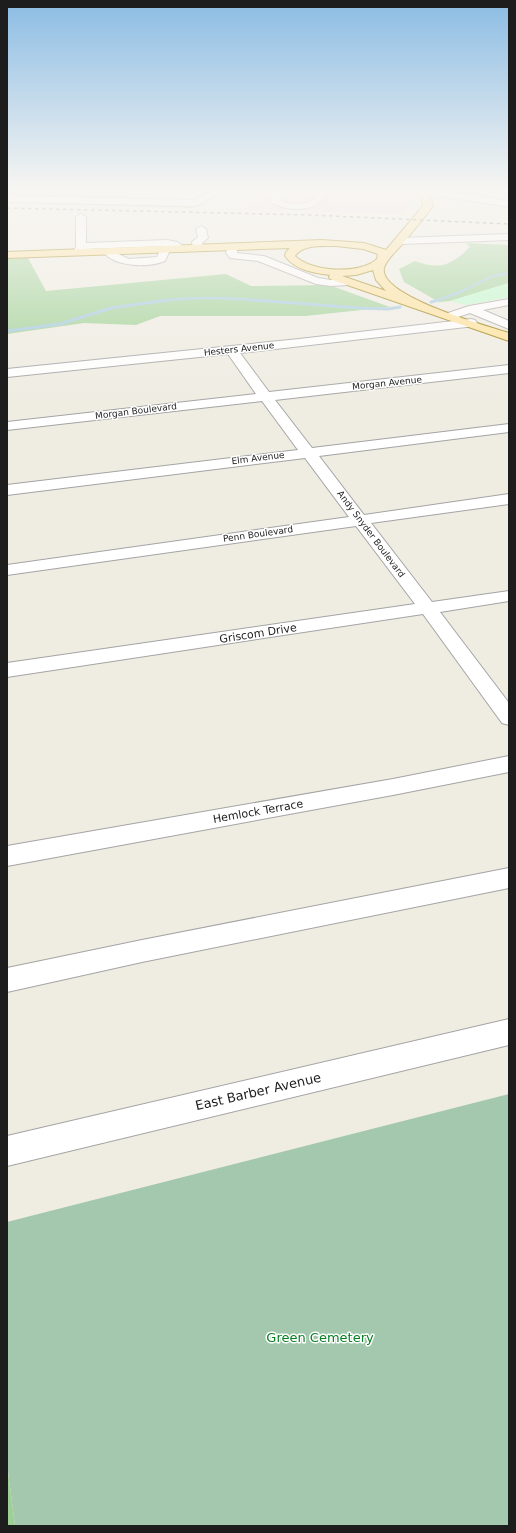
<svg xmlns="http://www.w3.org/2000/svg" width="516" height="1533" viewBox="0 0 516 1533" font-family="'DejaVu Sans',sans-serif">
<rect width="100%" height="100%" fill="#efece2"/>
<path fill="#e8d4e1" d="M274,190H396L405,195L410,204L401,214L245,208L276,191Z"/>
<g fill="#9ed095">
<path d="M7,190H131L125,199L7,197Z"/>
<path d="M7,201L197,205L192,208L7,203Z"/>
<path d="M466,243L509,245V283L450,301L439,302L404,282L399,269L415,261C439,270 451,266 470,247Z"/>
<path d="M28,258L46,291L226,274L251,286L329,285L390,307L305,316H160L136,325L84,323L7,334V259Z"/>
<path d="M7,1464L15,1526H7Z"/>
</g>
<path fill="#a3c8ae" d="M509,1094V1526H15L7,1464V1222Z"/>
<path fill="#bdfbcb" d="M509,283V297L466,305L450,301Z"/>
<g fill="none" stroke-linecap="round" stroke-linejoin="round">
<g stroke="#a1c8de" stroke-width="2.5">
<path d="M160,301C196,296 230,298 266,301"/>
<path d="M435,301L460,292L493,276L509,273"/>
</g>
<g stroke="#a1c8de" stroke-width="3">
<path d="M253,300L359,308L388,309L400,307"/>
<path d="M431,302L438,300"/>
<path d="M7,331L60,324L111,308L168,300"/>
</g>
<defs>
<g id="minor">
<path d="M215,190H226L196,206L7,202V196L194,200Z"/>
<path d="M280,190H290L280,200C292,206 315,206 320,190H328C322,213 289,212 272,203L270,198Z"/>
<path d="M417,190H438L509,201V207L421,193Z"/>
<path d="M81,214L86,217V243L167,240L177,242L188,249L183,252L167,246L85,249L81,255H73L72,253L76,247V217Z"/>
<path d="M201,226L206,229L208,238L202,243L203,248L202,250L198,251L193,248L192,242L198,237L196,229Z"/>
<path d="M509,234V240L400,244L395,241L400,238Z"/>
<path d="M232,245L237,248V253L264,256L318,278L331,280L348,279L353,282L348,285L331,286L316,284L258,261L230,258L226,253L228,246Z"/>
<path d="M165,247L170,250L165,261C148,268 115,267 103,252L108,249L129,259L157,257L161,248Z"/>
<path d="M509,299V305L483,310L509,321V329L470,313L449,320L445,318L443,316L445,314L469,306Z"/>
<path d="M471,319L475,320L477,323L475,326L240,353L269,392L509,365V373L275,400L312,448L509,424V432L319,456L364,515L509,494V504L371,523L432,602L509,591V601L440,612L509,703V725L502,723L423,614L7,677V663L415,604L356,526L7,575V565L349,517L305,458L7,495V485L298,450L262,401L7,430V422L256,394L228,354L7,377V369L299,339Z"/>
<path d="M509,756V772L393,795L7,866V846L393,779Z"/>
<path d="M509,868V888L142,962L7,992V968L142,940Z"/>
<path d="M509,1019V1045L7,1166V1136Z"/>
</g>
<path id="major" d="M412,190C426,190 429,192 433,206C424,218 414,230 404,242C398,250 387,258 384,268C378,296 487,326 509,333V341L330,279L329,277L330,275C314,273 295,270 285,256L286,252L290,248L7,258V252L322,240L364,243L386,250L423,206L422,198ZM336,246L363,249L378,254L377,259C360,275 311,272 295,256C302,244 324,246 336,246ZM373,270L376,280L386,291L342,276L356,275Z"/>
</defs>
<use href="#minor" stroke="#a4a4a4" stroke-width="2"/>
<use href="#major" stroke="#967a00" stroke-width="2"/>
<use href="#minor" fill="#fff" fill-rule="evenodd"/>
<use href="#major" fill="#ffe197" fill-rule="evenodd"/>
<path stroke="#6b6b6b" stroke-width="1.5" stroke-dasharray="3.5 3.5" stroke-linecap="butt" d="M7,208L310,215L509,224"/>
</g>
<linearGradient id="sky" x2="0" y2="1"><stop stop-color="#8bbce4"/><stop offset="0.47" stop-color="#f8f6f2"/><stop offset="1" stop-color="#f8f6f2" stop-opacity="0"/></linearGradient>
<rect width="516" height="405" fill="url(#sky)"/>
<g text-anchor="middle" stroke-width="3" stroke-linejoin="round" paint-order="stroke">
<g font-size="9" fill="#1d1d1d" stroke="#fff">
<text transform="translate(239 349) rotate(-6)" y="3">Hesters Avenue</text>
<text transform="translate(387 383) rotate(-6)" y="3">Morgan Avenue</text>
<text transform="translate(136 411) rotate(-7)" y="3">Morgan Boulevard</text>
<text transform="translate(258 458) rotate(-7)" y="3">Elm Avenue</text>
<text transform="translate(258 534) rotate(-8)" y="3">Penn Boulevard</text>
<text transform="translate(371 534) rotate(53)" y="3">Andy Snyder Boulevard</text>
</g>
<g font-size="11" fill="#1d1d1d" stroke="#fff">
<text transform="translate(258 633) rotate(-9)" y="4">Griscom Drive</text>
<text transform="translate(258 811) rotate(-10)" y="4">Hemlock Terrace</text>
</g>
<g font-size="13" fill="#1d1d1d" stroke="#fff">
<text transform="translate(258 1091) rotate(-13)" y="5">East Barber Avenue</text>
</g>
<g font-size="13" fill="#077f22" stroke="#fff">
<text x="320" y="1342">Green Cemetery</text>
</g>
</g>
<rect width="516" height="1533" fill="none" stroke="#1d1d1d" stroke-width="16"/>
</svg>
